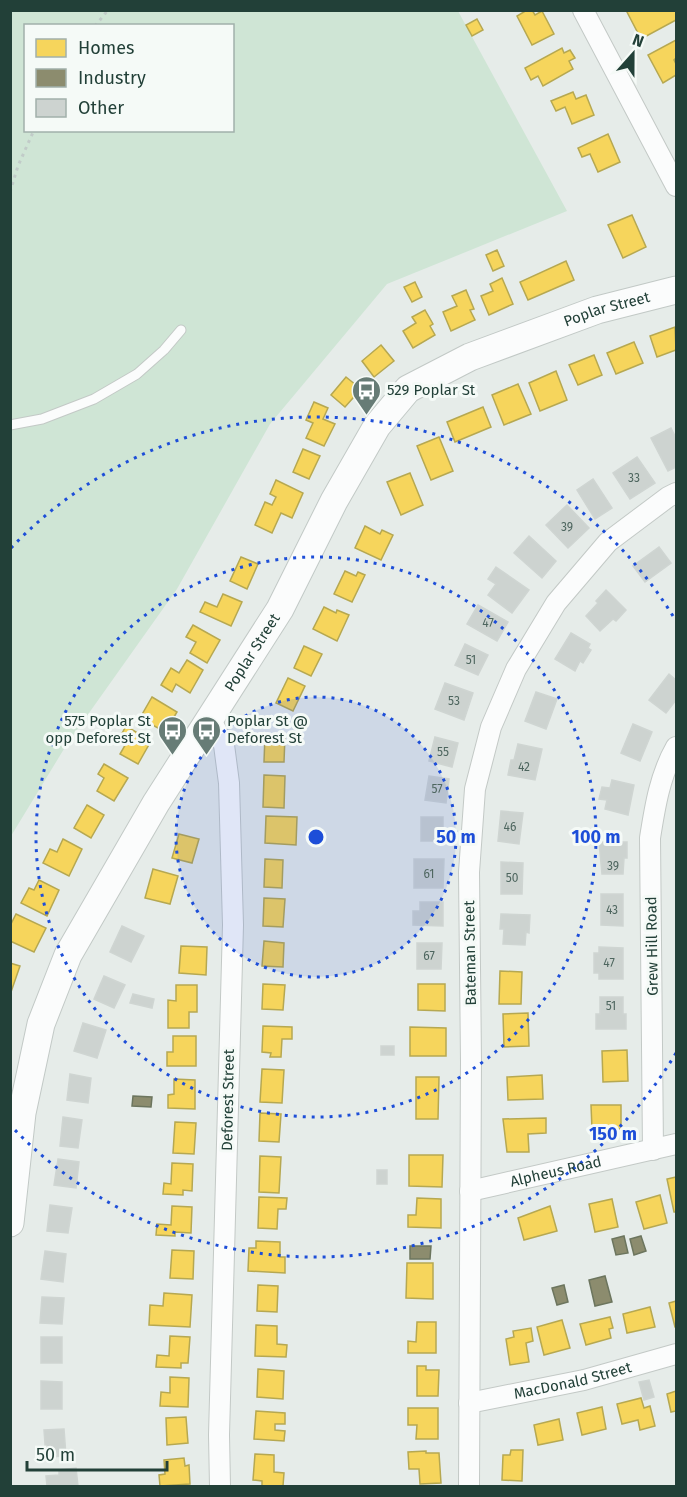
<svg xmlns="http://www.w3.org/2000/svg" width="687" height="1497" viewBox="0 0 687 1497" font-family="'Fira Sans',sans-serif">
<rect width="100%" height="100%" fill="#e6ece9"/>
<path fill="#cfe5d5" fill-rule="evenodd" d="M11,11H458L567,211L387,284L270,424L177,589L67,744L11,836ZM26,26H232V130H26Z"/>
<g fill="#f6d55c" stroke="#b6a851" stroke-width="1.5">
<path d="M527,10H532L535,15L542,11L554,34L532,45L517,16Z"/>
<path d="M630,10H676V20L641,39L627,12Z"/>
<path d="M477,19L483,30L472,36L466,25Z"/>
<path d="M676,40V58L674,60L676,64V75L663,83L648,55Z"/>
<path d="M562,48L564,53L570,50L575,58L569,61L573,69L543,86L538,76L531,80L525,68Z"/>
<path d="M573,92L576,99L586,95L594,115L572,124L565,107L556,111L551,101Z"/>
<path d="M608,134L620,162L598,172L590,154L582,157L578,148Z"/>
<path d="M632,215L646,247L623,258L608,225Z"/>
<path d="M497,250L504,266L493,271L486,255Z"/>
<path d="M566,261L574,280L528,300L520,282Z"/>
<path d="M502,278L513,304L489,315L481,296L493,291L490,284Z"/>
<path d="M415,282L422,297L412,302L404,287Z"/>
<path d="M466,290L474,309L470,310L475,320L451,331L443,312L457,306L452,296Z"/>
<path d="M425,310L433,324L430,326L435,335L413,348L403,331L416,323L412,317Z"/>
<path d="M675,327L676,350L657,357L650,336Z"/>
<path d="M634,342L643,363L616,374L607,353Z"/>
<path d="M381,345L394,361L374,377L362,361Z"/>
<path d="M594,355L602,375L578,385L569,365Z"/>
<path d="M556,371L567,400L540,411L529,383Z"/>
<path d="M346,377L361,389L345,407L331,395Z"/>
<path d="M518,384L531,414L504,425L492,395Z"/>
<path d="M314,402L328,408L323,419L335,424L324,446L306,438L313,423L306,420Z"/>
<path d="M483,407L491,427L455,442L447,422Z"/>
<path d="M439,437L453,471L431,480L417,446Z"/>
<path d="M303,449L320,456L309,479L293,472Z"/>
<path d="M410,473L423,505L401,515L387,482Z"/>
<path d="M276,480L303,493L292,518L281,513L272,533L255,525L265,502L272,505L276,497L270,494Z"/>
<path d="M365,526L380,534L382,530L393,535L381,560L355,548Z"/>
<path d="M241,557L258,564L247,589L230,581Z"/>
<path d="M345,571L356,576L358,572L365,575L352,602L334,594Z"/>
<path d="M223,594L242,602L231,626L200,612L205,602L217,607Z"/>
<path d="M324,607L336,613L337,610L349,615L337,641L313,629Z"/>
<path d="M193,625L220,640L207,663L190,653L196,642L186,637Z"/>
<path d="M304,646L322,654L311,676L294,668Z"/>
<path d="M187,660L203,670L190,693L176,684L172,692L161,685L171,668L179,673Z"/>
<path d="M288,678L305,686L293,711L276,703Z"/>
<path d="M152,697L177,712L165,732L140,718Z"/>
<path d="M126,726L151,741L138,764L120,754L127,742L120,737Z"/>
<path d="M265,735L285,736L284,762H264Z"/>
<path d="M104,764L128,778L114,801L97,791L104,778L98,774Z"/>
<path d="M264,775L285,776L284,808L263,807Z"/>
<path d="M87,805L104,815L91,838L74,828Z"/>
<path d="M266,816L297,817L296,845L265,843Z"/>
<path d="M179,834L199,839L192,863L172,858Z"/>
<path d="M63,839L82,849L69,876L43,863L50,849L57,852Z"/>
<path d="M265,859L283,860L282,888L264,887Z"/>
<path d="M153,869L178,876L170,904L145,898Z"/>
<path d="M39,880L59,890L47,916L21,903L29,888L34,890Z"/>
<path d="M264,898L285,899L283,927L263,926Z"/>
<path d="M16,914L46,928L34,952L10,941V926Z"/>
<path d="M264,941L284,943L283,967L262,966Z"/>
<path d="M181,946L207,947L206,975L179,973Z"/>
<path d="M10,963L20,966L11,992H10Z"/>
<path d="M500,971L522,972L521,1004H499Z"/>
<path d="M263,984L285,985L283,1010L262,1009Z"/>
<path d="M418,984H445V1011L418,1010Z"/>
<path d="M176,985H197V1012H189V1028H168V1000L176,1001Z"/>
<path d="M528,1013L529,1046L504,1047L503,1014Z"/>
<path d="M263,1026L292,1027V1039H282L281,1057H270L271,1053L262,1052Z"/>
<path d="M410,1027L446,1028V1056H410Z"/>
<path d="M173,1036H196V1066H167V1052H173Z"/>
<path d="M627,1050L628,1081L603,1082L602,1051Z"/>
<path d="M262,1069L284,1070L282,1103L260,1102Z"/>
<path d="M542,1075L543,1099L508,1100L507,1077Z"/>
<path d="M416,1077H439L438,1119H416Z"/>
<path d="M174,1079L195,1080V1109L168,1108V1095L174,1094Z"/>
<path d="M591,1105H621V1129H592Z"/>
<path d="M260,1113L281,1114L279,1142L259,1141Z"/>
<path d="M546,1118V1133L528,1134L529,1152H507L503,1119Z"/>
<path d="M175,1122L196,1123L194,1154L173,1153Z"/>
<path d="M409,1155H443L442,1187L409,1186Z"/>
<path d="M260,1156L281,1157L279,1193L259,1192Z"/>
<path d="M172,1163L193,1164L192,1191L183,1190V1195L163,1194L164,1183L171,1184Z"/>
<path d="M676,1177V1212H674L667,1179Z"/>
<path d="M660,1195L667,1223L644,1229L636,1202Z"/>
<path d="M259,1197L287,1198L286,1209H278L277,1229L258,1228Z"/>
<path d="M417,1198L441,1199V1228L408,1227V1215H416Z"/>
<path d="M612,1199L618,1227L595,1232L589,1204Z"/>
<path d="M172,1206L192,1207L191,1233L175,1232V1236L156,1235L157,1224L171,1225Z"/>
<path d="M550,1206L557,1231L524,1240L518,1218Z"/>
<path d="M256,1241L280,1242V1257H285V1273L248,1271L249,1248H256Z"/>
<path d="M172,1250L194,1251L193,1279L170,1278Z"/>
<path d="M407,1263H433V1299L406,1298Z"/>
<path d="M258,1285L278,1286L277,1312L257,1311Z"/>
<path d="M164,1293L192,1295L190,1327L149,1325L150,1305L163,1306Z"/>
<path d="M676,1301V1327H675L669,1303Z"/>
<path d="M650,1307L655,1327L627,1333L623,1314Z"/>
<path d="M610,1317L613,1328L609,1329L611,1338L586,1345L580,1324Z"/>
<path d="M562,1320L570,1348L544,1355L537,1327Z"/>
<path d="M417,1322H436V1353H408V1341L416,1342Z"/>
<path d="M256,1325L277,1326V1344L287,1345L286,1357L255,1356Z"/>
<path d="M531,1328L533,1341L526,1343L529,1362L510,1365L506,1339L514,1337L513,1331Z"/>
<path d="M170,1336L190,1337L188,1363H181V1368L156,1367L157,1355L169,1356Z"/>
<path d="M417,1366H426V1370H439L438,1396H417Z"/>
<path d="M258,1369L284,1371L283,1399L257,1397Z"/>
<path d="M170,1377L189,1378L188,1407L160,1406L161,1392L170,1393Z"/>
<path d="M676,1391V1411L671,1412L667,1394Z"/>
<path d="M641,1398L644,1408L650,1406L655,1426L640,1430L638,1420L622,1424L617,1404Z"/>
<path d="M602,1407L606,1429L582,1435L577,1413Z"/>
<path d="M408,1408H438V1439H416L417,1425H408Z"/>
<path d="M256,1411L285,1413V1424H275V1430L285,1431L284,1441L254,1439Z"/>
<path d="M186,1417L188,1443L167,1445L166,1418Z"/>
<path d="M559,1419L563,1440L538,1445L534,1425Z"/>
<path d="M511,1450H523L522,1481L502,1480L503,1455H510Z"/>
<path d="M426,1451V1453H439L441,1483L420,1484L419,1469H409L408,1452Z"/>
<path d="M255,1454L274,1455V1472L284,1473L283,1486H262V1481L253,1480Z"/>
<path d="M184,1458L185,1466L189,1465L190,1484L160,1486L159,1475L165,1474L164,1460Z"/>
</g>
<g fill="#8c8c6e" stroke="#6c755e" stroke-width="1.5">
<path d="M133,1096L152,1097L151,1107L132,1106Z"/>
<path d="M624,1236L628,1253L616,1255L612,1239Z"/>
<path d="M641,1236L646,1251L634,1255L630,1239Z"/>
<path d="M410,1246H431L430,1259H410Z"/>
<path d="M605,1276L612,1302L595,1306L589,1280Z"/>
<path d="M564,1285L568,1302L557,1305L552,1288Z"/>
</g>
<g fill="#cdd3d0" stroke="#cfd5d2" stroke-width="1.5">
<path d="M671,428L676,438V467L668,471L651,438Z"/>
<path d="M637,457L655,483L630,499L613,473Z"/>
<path d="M593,479L612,508L595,519L577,490Z"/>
<path d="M567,505L589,528L568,548L546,525Z"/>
<path d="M529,536L556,561L542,578L514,553Z"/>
<path d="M659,547L671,563L645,582L633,566Z"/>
<path d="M496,567L529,590L512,613L488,595L496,584L488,579Z"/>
<path d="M606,590L626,610L616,621L613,619L600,631L586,616L598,603L596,601Z"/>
<path d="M478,605L508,622L497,641L467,624Z"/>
<path d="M571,633L590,644L588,648L591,650L583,663L580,661L575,671L555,659Z"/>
<path d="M465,644L488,655L478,675L455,665Z"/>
<path d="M669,674L676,680V700L666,713L649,700Z"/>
<path d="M445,683L473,693L464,720L435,709Z"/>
<path d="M536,692L557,699L546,729L525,721Z"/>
<path d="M633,724L652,732L640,761L621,753Z"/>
<path d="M435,737L458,743L452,767L429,761Z"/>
<path d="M518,744L542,749L535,780L508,775L511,760H514Z"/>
<path d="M429,776L449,779L446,803L425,800Z"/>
<path d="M612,780L634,785L628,815L605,809L607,800L599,799L602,787L610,788Z"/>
<path d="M501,811L523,813L519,844L498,841Z"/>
<rect x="421" y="817" width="22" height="24"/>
<path d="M599,842H627V858H624L623,874H602Z"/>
<path d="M414,859H444L443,888H414Z"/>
<path d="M501,862L523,863L522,894H501Z"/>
<path d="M601,894H623V926L601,925Z"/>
<path d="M420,902H443V926L413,925V911H420Z"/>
<path d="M501,914L530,915L529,933L526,932L525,945L503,944L504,929H500Z"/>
<path d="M122,926L144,936L131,962L110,952Z"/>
<path d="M417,943H442L441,969H417Z"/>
<path d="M599,947L623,948V979H599V973H594V953H599Z"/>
<path d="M104,976L125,985L114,1008L94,999Z"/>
<path d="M133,994L154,999L152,1008L130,1003Z"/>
<path d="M600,997H623V1014H626V1029H596V1014H600Z"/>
<path d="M83,1023L106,1030L97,1058L74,1051Z"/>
<rect x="381" y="1046" width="13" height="9"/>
<path d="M70,1074L91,1078L88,1103L67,1100Z"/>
<path d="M63,1117L82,1120L78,1148L60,1146Z"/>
<path d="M58,1159L79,1162L76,1188L54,1185Z"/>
<rect x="377" y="1170" width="10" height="14"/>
<path d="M50,1205L72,1208L68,1233L47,1231Z"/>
<path d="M45,1251L66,1254L63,1282L41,1279Z"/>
<path d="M42,1297L64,1298L62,1324L40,1323Z"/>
<rect x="41" y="1337" width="21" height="26"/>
<path d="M649,1380L654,1397L644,1400L639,1382Z"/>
<path d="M41,1381L62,1382V1409H41Z"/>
<path d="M64,1429L66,1456L46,1457L44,1430Z"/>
<path d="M76,1468L78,1486H47L46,1476L59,1475V1470Z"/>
</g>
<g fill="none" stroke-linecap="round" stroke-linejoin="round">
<defs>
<path id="lane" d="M10,425L42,419L94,399L137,374L164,350L181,330"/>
<g id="street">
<path d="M583,10L676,186"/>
<path d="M210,718L224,745L229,783L233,925L219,1435L220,1486"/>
<path d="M653,1150L650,838C655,806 660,775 676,747"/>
<path id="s1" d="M470,1191L676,1144"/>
<path id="s2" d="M469,1403L584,1380L676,1354"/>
<path d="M469,1486L471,1062L469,872L475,789L491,727L516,669L556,603L608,542L668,497L676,493"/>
</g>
<g id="secondary">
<path id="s3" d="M10,1223L22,1113L41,1024L68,955L156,803L280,609L334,501L377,426L408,389L470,357L597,310L676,290"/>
</g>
</defs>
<use href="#lane" stroke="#c3c9c6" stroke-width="11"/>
<use href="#street" stroke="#c3c9c6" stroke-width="22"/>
<use href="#secondary" stroke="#c2c9c6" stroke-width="29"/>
<g stroke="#c1cbc8" stroke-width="3" stroke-dasharray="3 4.5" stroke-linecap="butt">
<path d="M95,26L108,10"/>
<path d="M10,192L18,166L34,130"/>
</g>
<use href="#lane" stroke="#fbfcfc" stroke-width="9"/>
<use href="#street" stroke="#fbfcfc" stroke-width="20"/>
<use href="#secondary" stroke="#fbfcfc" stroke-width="27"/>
</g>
<circle cx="316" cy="837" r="140" fill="#1d4ed8" fill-opacity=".12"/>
<g fill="none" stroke="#1d4ed8" stroke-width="3" stroke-dasharray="3 6">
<circle cx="316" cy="837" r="140"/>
<circle cx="316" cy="837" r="280"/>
<path d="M676 1053A420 420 0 0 1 11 1126M11 548A420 420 0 0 1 676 621"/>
</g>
<defs>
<symbol id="bus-pin" viewBox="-11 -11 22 30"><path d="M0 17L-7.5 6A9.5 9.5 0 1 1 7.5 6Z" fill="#677c76" stroke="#f5faf7"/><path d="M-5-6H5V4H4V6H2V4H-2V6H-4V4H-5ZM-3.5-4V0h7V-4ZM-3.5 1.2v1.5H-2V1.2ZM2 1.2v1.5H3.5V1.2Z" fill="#fff"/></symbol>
</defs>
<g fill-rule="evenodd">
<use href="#bus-pin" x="350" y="374" width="33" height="45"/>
<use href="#bus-pin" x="156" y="714" width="33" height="45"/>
<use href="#bus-pin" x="190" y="714" width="33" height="45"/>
</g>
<g text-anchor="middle" stroke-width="6" stroke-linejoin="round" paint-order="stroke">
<g font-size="12" fill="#4e665f">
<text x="634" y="482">33</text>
<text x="567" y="531">39</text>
<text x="488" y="627">47</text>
<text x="471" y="664">51</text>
<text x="454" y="705">53</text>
<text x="443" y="756">55</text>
<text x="524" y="771">42</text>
<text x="437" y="793">57</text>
<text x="510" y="831">46</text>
<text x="613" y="870">39</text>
<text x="429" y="878">61</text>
<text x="512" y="882">50</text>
<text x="612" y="914">43</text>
<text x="429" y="960">67</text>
<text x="609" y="967">47</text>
<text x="611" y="1010">51</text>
</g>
<g font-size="15" fill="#224038" stroke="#f5faf7">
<text dy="5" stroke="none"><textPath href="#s3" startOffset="1152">Poplar Street</textPath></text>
<text dy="5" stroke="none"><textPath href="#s3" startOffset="630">Poplar Street</textPath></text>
<text transform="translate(652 946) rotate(-91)" y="5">Grew Hill Road</text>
<text transform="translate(470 953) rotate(-91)" y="5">Bateman Street</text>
<text transform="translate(228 1100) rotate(-89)" y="5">Deforest Street</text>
<text dy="5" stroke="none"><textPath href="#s1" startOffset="88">Alpheus Road</textPath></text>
<text dy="5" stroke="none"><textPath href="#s2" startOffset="106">MacDonald Street</textPath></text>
</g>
<g font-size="15" fill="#224038" stroke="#f5faf7" text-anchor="start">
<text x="387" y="395">529 Poplar St</text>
<text x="151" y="726" text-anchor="end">575 Poplar St<tspan x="151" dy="17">opp Deforest St</tspan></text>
<text x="227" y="726">Poplar St @<tspan x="227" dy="17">Deforest St</tspan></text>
</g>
</g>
<circle cx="316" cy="837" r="9" fill="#1d4ed8" stroke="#f5faf7" stroke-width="3"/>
<g font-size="18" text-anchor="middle" font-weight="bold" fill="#1d4ed8" stroke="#f5faf7" stroke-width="6" stroke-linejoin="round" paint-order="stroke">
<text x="456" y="843">50 m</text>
<text x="596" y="843">100 m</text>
<text x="613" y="1140">150 m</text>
</g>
<rect width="687" height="1497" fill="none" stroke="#224038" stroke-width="24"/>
<rect x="24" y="24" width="210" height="108" fill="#f5faf7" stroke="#a1b0ab" stroke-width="1.5"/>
<rect x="36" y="39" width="30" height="18" fill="#f6d55c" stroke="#a1b0ab" stroke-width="1.5"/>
<text x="78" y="54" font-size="18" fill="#224038">Homes</text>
<rect x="36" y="69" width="30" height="18" fill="#8c8c6e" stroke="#a1b0ab" stroke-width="1.5"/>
<text x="78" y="84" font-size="18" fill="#224038">Industry</text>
<rect x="36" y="99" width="30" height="18" fill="#cdd3d0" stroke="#a1b0ab" stroke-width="1.5"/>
<text x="78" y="114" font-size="18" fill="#224038">Other</text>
<g transform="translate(633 54) rotate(21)" stroke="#f5faf7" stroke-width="4.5" paint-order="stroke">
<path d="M0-4.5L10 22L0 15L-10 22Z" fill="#224038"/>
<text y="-9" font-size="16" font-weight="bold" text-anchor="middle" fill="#224038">N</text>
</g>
<path d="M27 1461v9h140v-9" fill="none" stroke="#224038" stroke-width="3"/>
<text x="36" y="1461" font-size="18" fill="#224038" stroke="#f5faf7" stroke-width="4.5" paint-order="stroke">50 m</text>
</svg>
